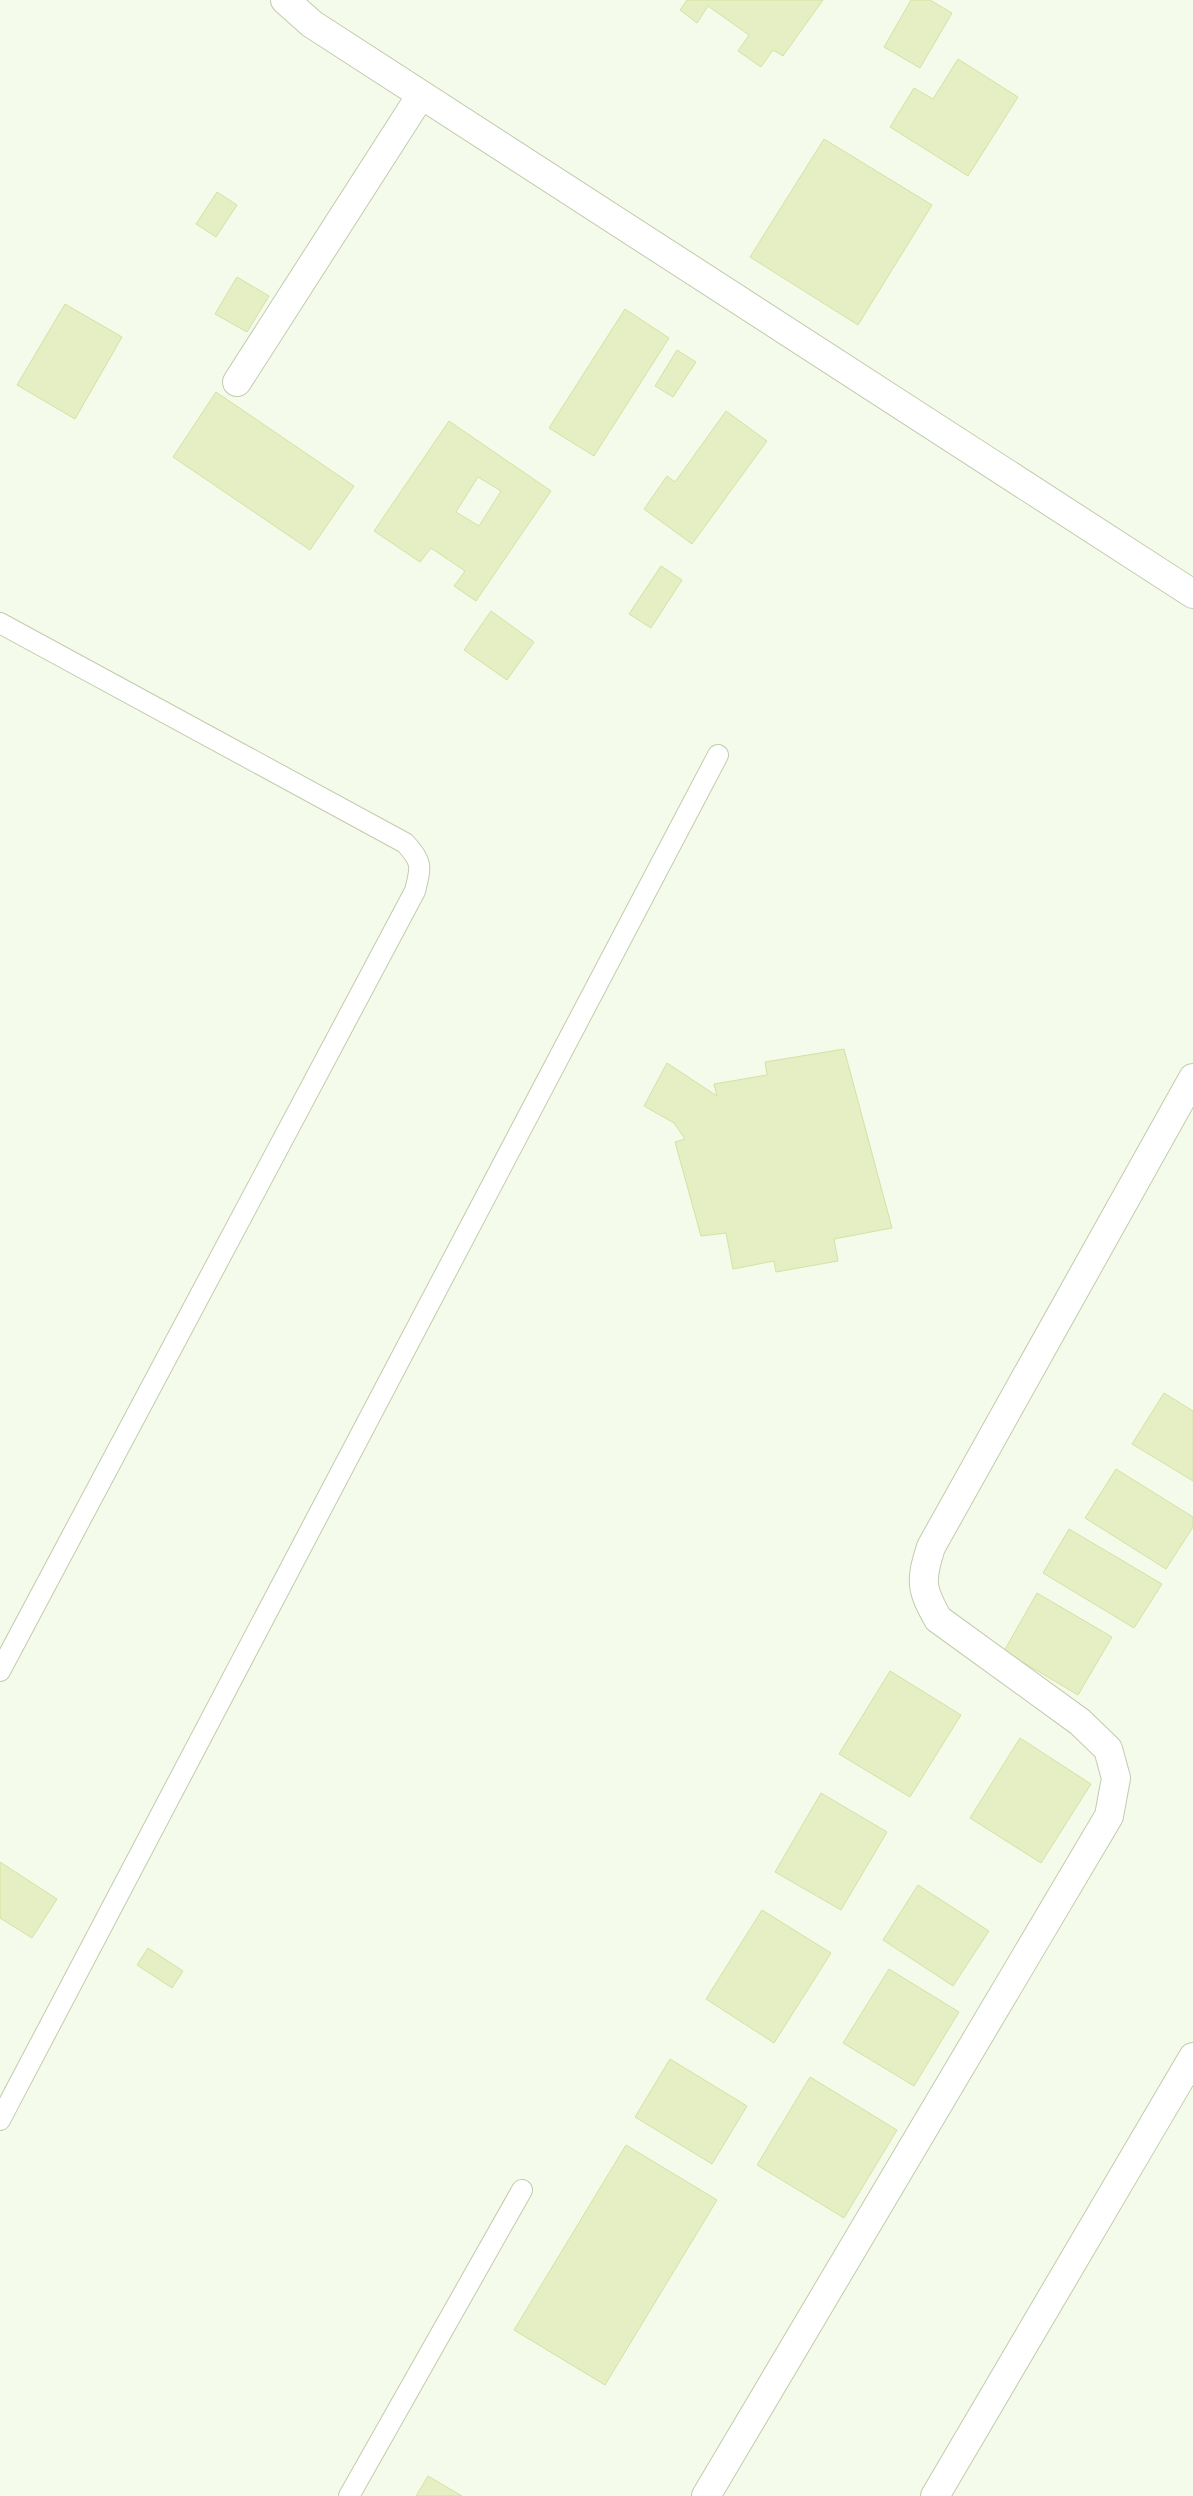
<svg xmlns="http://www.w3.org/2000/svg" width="1193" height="2496" viewBox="0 0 1193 2496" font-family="Inter,sans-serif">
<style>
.building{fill:#e5efc3;stroke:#d5e1a4;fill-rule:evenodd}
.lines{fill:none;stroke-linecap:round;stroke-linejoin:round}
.service-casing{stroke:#c3cbad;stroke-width:22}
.minor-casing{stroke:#c3cbad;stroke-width:30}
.service{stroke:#fff;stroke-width:20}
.minor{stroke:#fff;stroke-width:28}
</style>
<rect width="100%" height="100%" fill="#f4fbea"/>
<path class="building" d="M687,0H823L783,56L773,50L761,67L738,51L749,35L708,6L697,23L680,10Z
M911,0H930L952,13L920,68L884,47Z
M958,59L1018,97L968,176L890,127L914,88L933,99Z
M824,139L932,205L858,325L750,257Z
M217,192L237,205L216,237L196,224Z
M237,277L269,296L247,332L215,314Z
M65,304L122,337L75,419L17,385Z
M625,309L669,338L594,456L549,428Z
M677,350L696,362L673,397L655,386Z
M216,392L354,486L310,550L173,457Z
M726,411L767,441L692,544L644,509L667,476L675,482Z
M449,421L551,491L476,601L454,586L465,571L431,548L420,562L374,531ZM478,477L501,491L479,526L456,512Z
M661,566L682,580L651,628L629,614Z
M491,611L534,642L507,680L464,650Z
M844,1049L892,1228L834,1239L838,1261L776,1272L774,1261L733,1269L726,1233L701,1236L675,1142L685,1139L674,1123L644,1106L667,1063L717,1096L714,1084L767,1075L765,1062Z
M1164,1393L1193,1411V1481L1132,1444Z
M1116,1469L1193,1517V1527L1166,1569L1085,1518Z
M1069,1529L1162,1584L1134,1628L1043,1573Z
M1037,1593L1112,1637L1078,1695L1004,1651Z
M890,1671L961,1715L910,1797L839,1754Z
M1020,1738L1091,1784L1041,1863L970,1818Z
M821,1793L887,1832L841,1910L775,1872Z
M0,1862L57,1899L32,1938L0,1918Z
M918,1885L989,1931L953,1986L883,1940Z
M762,1910L831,1953L774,2043L706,1999Z
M148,1948L183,1971L172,1988L137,1965Z
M889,1969L959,2012L914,2086L843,2043Z
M670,2059L747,2106L712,2164L635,2117Z
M810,2077L897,2130L844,2218L757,2165Z
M626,2145L717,2200L605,2385L514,2330Z
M428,2476L462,2496H416Z"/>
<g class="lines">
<g class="service-casing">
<path id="service" d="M0,623L405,843C423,862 421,867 415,891L0,1671
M0,2120L718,755
M349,2496L522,2190"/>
</g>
<g class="minor-casing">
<path id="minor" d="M285,0L312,24L1193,594
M237,382L421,95
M706,2496L1109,1816L1116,1778L1108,1749L1080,1722L938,1619C921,1589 920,1581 931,1547L1193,1078
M935,2496L1193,2057"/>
</g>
<use href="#service" class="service"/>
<use href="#minor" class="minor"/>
</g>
</svg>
